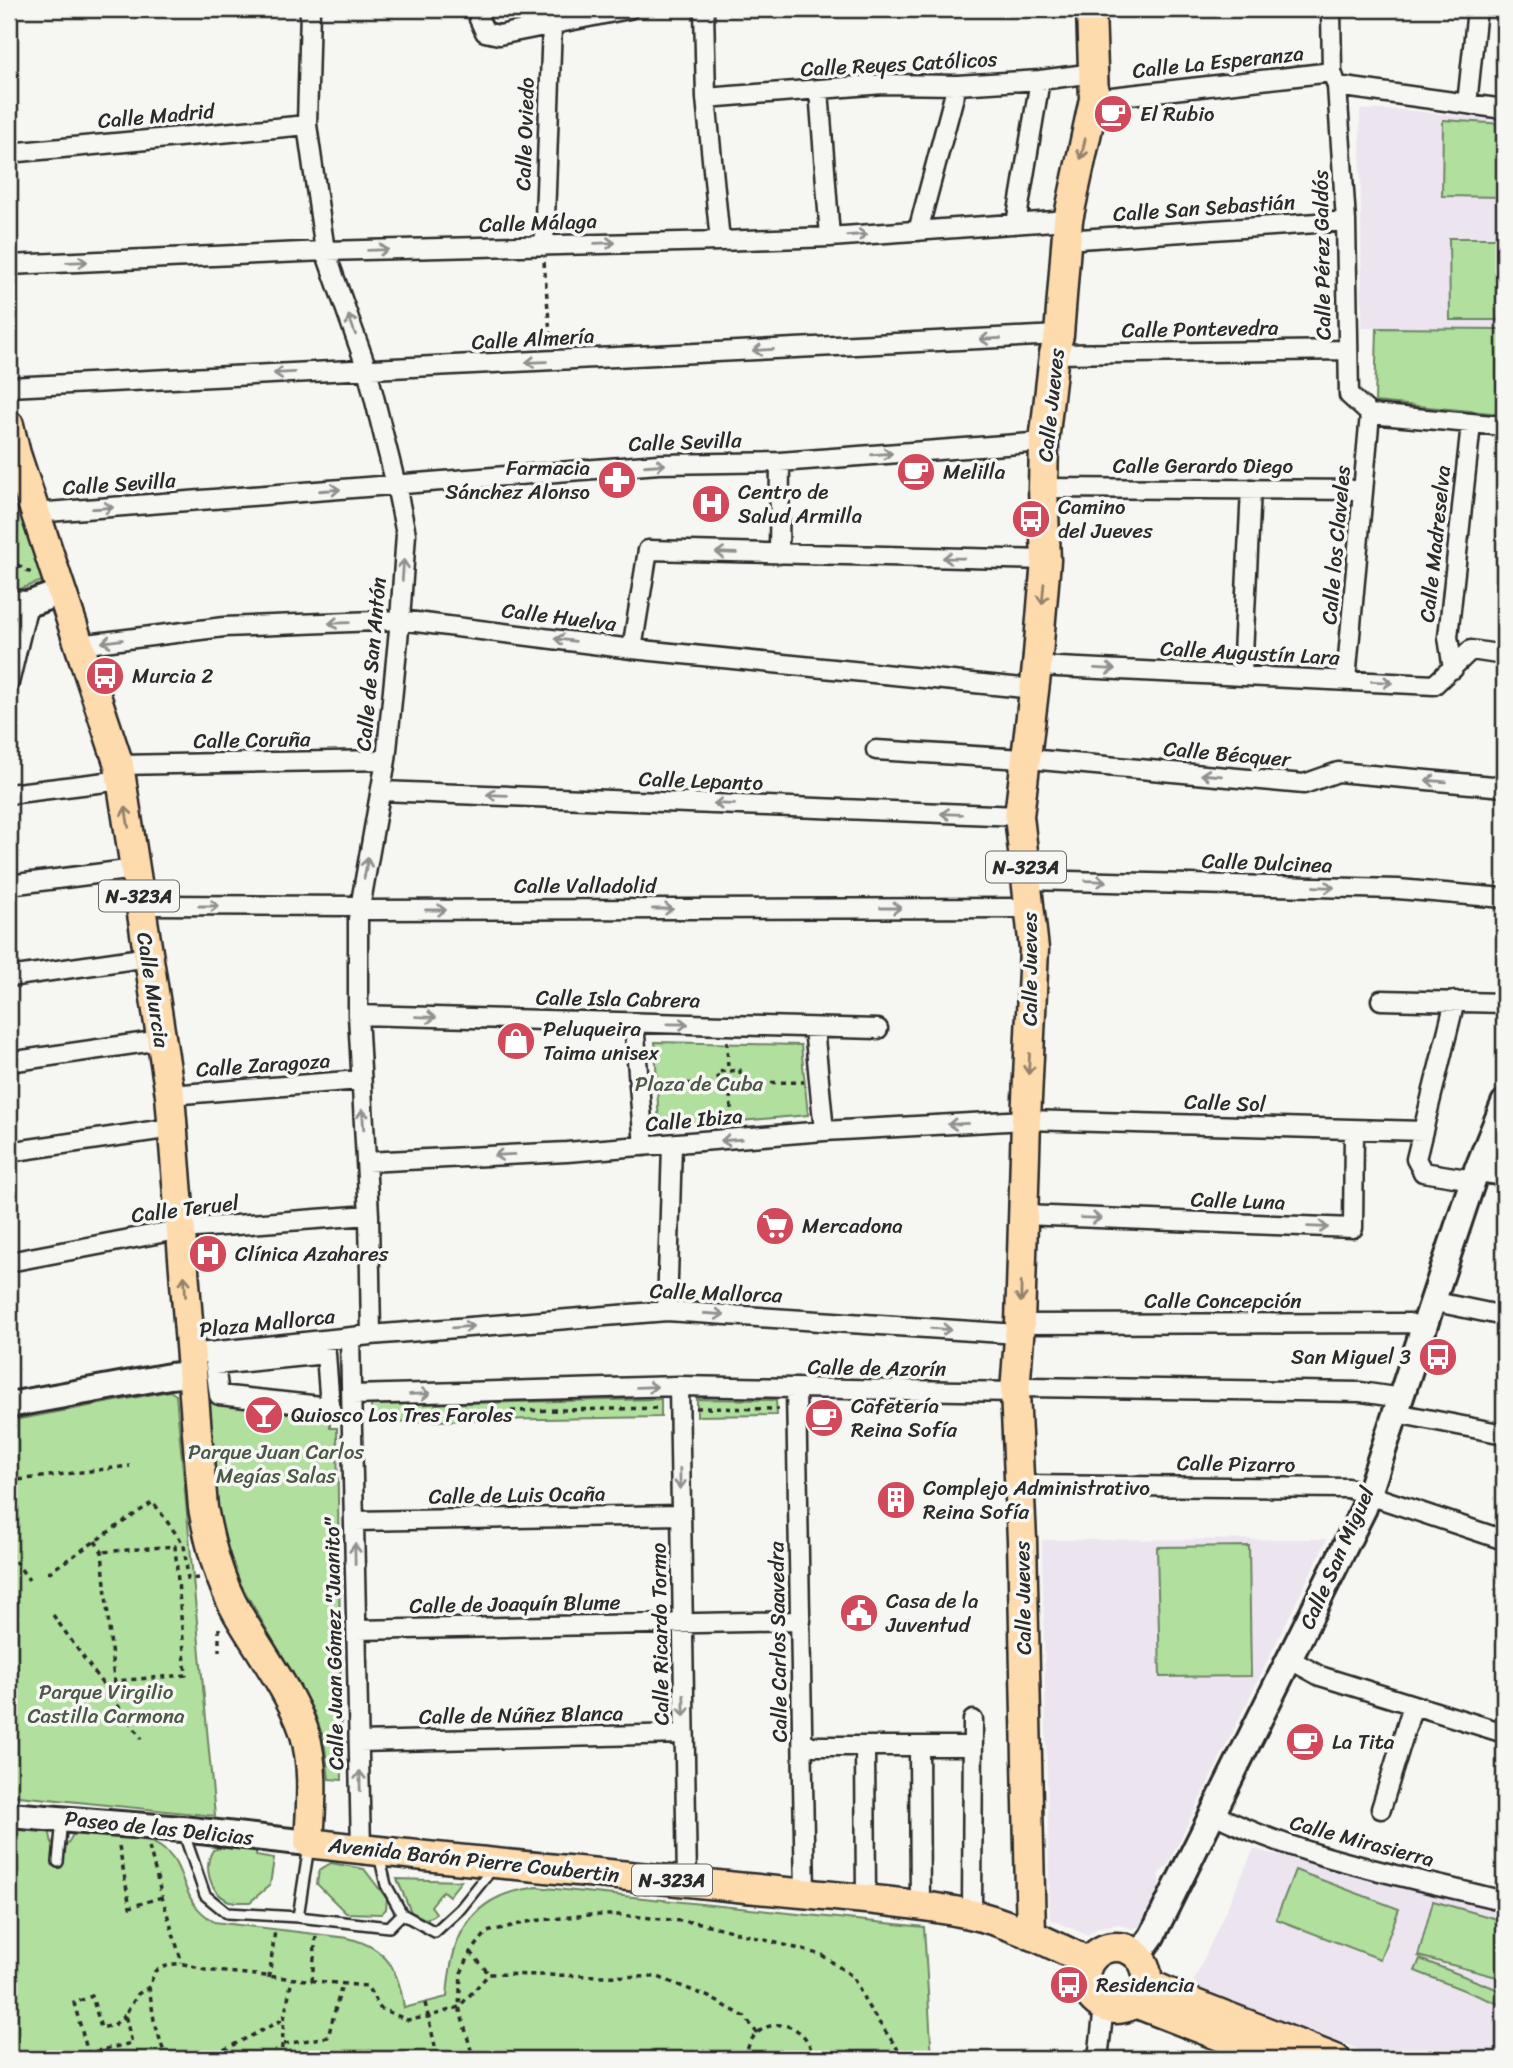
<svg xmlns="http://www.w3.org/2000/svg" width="1513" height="2068" viewBox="0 0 1513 2068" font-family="Sriracha,sans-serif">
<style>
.built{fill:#ece4ef}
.green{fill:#b0df9e;stroke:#6e8564;stroke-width:2}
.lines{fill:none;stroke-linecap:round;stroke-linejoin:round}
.lane-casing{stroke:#2b2b2b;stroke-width:14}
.street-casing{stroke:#2b2b2b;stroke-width:23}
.secondary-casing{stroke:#2b2b2b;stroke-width:30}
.primary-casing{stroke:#2b2b2b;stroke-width:33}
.path{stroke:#2b2b2b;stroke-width:3.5;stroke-dasharray:5 5;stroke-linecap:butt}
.lane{stroke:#f6f6f2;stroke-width:9}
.street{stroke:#f6f6f2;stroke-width:18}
.secondary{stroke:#f6f6f2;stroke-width:24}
.primary{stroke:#fedbac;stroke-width:28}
.oneway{stroke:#94836c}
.oneway2{stroke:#90908e}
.labels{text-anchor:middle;stroke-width:7;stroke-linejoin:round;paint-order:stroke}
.shield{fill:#f6f6f2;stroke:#686867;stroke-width:2}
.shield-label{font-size:19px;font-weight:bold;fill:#2b2b2b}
.street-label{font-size:21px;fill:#2b2b2b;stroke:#f6f6f2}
.poi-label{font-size:21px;fill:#2b2b2b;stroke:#f6f6f2;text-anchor:start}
.park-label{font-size:21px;fill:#4c5848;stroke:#f6f6f2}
</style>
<rect width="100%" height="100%" fill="#f6f6f2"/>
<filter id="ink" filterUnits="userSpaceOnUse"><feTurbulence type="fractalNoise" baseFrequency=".0143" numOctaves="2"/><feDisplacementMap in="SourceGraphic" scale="14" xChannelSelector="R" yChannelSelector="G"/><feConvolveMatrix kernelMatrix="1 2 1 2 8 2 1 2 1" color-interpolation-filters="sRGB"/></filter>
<g filter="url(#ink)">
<path class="built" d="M1360,110H1404L1504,121V329L1362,328Z
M1327,1539L1167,1866L1159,1873V1888L1142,1924L1133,1929L1118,1924L1099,1927L1087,1935L1050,1919L1042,1540Z
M1254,1849L1504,1914V2059H1395L1374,2051L1372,2054L1191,1987Z"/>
<path class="green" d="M1443,120L1504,124V197L1442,196Z
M1449,238H1504V320H1450Z
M1377,328L1504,329L1502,414L1375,402Z
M9,471L48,579L9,593Z
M655,1042L801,1045L808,1115L659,1128Z
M170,1391L176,1395L215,1816L9,1795V1421Z
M208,1394L330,1407V1428H337L342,1780L329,1779L324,1740L314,1712L240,1583L228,1549L217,1511Z
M661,1399V1417L372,1422L371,1405Z
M697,1399L776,1400L777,1415L697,1416Z
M1249,1546L1251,1676L1160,1677L1157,1547Z
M9,1826L49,1829L52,1843L67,1845L75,1831C110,1834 162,1830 178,1868C190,1896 188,1904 214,1922L348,1938C388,1948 399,1971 404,2008L447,1997C450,1956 458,1916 499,1897C510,1891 524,1890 536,1887L924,1927L932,2059H9Z
M224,1847L256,1850V1856L274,1859L270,1885L250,1902C242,1902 233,1903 227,1900C209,1891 203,1866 213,1850Z
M331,1863L364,1869L387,1899L386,1909L381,1914L346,1913L317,1884L319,1870Z
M1295,1870L1399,1909L1380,1959L1276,1919Z
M397,1879L461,1881L449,1896L443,1891L431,1906L436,1913L432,1917L425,1919L411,1912Z
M1433,1901L1504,1921V1979L1418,1956Z
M1420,1959L1504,1992V2006L1415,1971Z"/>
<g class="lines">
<g class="lane-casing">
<path id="lane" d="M183,1831L205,1895L227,1913L298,1917L389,1927L402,1914
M379,1855L386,1885L402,1914L435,1932L461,1908L493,1868
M58,1862L62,1819
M298,1917L309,1846"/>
</g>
<g class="street-casing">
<path id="street" d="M310,9L307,125L325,251L367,369L396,485L406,534L400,620L386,760L358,919V1015L369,1215L371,1335
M478,9L479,19L485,32L499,35L629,9
M704,9L706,98L720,241
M1331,9L1332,72
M1337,86L1504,109
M819,90L830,237
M706,98L883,84L957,85L1040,80L1094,73
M1094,99L1332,72L1337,86L1346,221L1349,395L1370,414
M1467,104L1477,9
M9,153L307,125
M1016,224L1040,80
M918,231L957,85
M1065,240L1346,221
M544,246L552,24
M9,265L325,251L720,241L830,237L1068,220
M1054,354L1347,350
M9,387L1059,335
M1370,414L1504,426
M1043,488L1363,490
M35,513L659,464L780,462L1044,442
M779,554L780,462
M79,645L224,627L400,620L632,649L1034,689
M632,649L648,550L1046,560
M1037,666L1434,685L1471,650L1504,655
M1453,669L1448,637L1471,424
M1242,675L1251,489
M1346,680L1370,414
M9,683L28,604
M876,750L1040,760L1304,784L1338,772L1504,787
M119,765L386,760
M381,791L1019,816
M9,794L122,780
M1028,880L1398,889L1504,898
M9,885L135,869
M141,905L359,906L368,910L1030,908
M9,977L149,957
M1381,1000L1504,1003
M1455,1001L1416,1159L1423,1172L1473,1180
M358,1015L878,1029
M634,1023L644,1146
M814,1028L824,1131
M9,1062L161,1040
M170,1095L360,1080
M9,1152L172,1128
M366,1162L567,1152L824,1131L1026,1120L1423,1131
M1023,1215L1353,1228L1354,1130
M9,1262L182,1229L369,1215
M1431,1301L1504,1316
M667,1311L672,1145
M1020,1324L1409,1323L1424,1328
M350,1338L361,1849
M189,1354L371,1335L667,1311L1018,1334
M326,1354L330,1407L219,1395L215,1365Z
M679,1386L687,1882
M796,1390L805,1894
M352,1395L679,1386L1015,1392L1027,1387L1361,1392L1401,1398
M1396,1413L1504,1434
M1019,1485L1348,1488L1504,1540
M355,1521L680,1515
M357,1630L801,1621
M1291,1660L1320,1676L1504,1733
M359,1742L684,1734
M803,1746H973
M865,1746L866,1900
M919,1746L920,1907
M1381,1809L1413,1705
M1212,1813C1303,1859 1406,1876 1504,1901
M972,1915L973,1720
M1098,2059L1104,2007"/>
</g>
<g class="secondary-casing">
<path id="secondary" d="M9,603L28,604L62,592
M1477,1169L1504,1173
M9,1405L170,1376L191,1374
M9,1815L182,1829L309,1843
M1138,1955L1152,1936L1364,1508L1473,1180L1504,1103"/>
</g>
<g class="primary-casing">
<path id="primary" d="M9,425L16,454L119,765L170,1095L203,1508C210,1545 219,1581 238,1614C258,1648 292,1695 304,1731C315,1767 311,1806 309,1843C448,1860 588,1871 727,1886C808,1895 891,1898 970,1914C1011,1923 1051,1944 1089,1962
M1031,1935L1022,1540L1015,1392L1020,1324L1026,1120L1034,949L1019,816L1037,666L1046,560L1043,488L1044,442L1054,354L1059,335L1068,220L1094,99L1091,9
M1085 1978a31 31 0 1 1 62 0a31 31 0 1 1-62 0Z
M1147,1983L1190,2002L1336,2059
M1135,2003L1279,2059"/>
</g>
<path class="path" d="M544,262L551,345
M9,560L31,573
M727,1041L728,1071
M740,1070L741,1093L719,1095L718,1072Z
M741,1083L804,1082
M657,1084L718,1083
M730,1094L732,1120
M696,1408L779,1409
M511,1411L661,1408
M9,1481L130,1466
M95,1541L102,1552L114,1681L186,1675L175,1546L102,1552
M9,1553L29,1580
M48,1573L153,1502L184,1545L188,1579L199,1578
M9,1599L13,1598
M53,1615L142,1739
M219,1628V1652
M119,1846L130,1907L162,1897
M149,1847L162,1897L182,1963
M471,1952L489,1974
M269,1978L275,1930
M312,1981L316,1935
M425,2003L438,2059
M125,2015L114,2025L101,2028L92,1996L74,2003L88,2053L132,2043L125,2015L138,1994L149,1987
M284,2044L328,2037L342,1984
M166,2059L154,2020L149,1987L155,1971C177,1960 183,1963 205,1970L367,1986L380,2008L407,2020L428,2017L459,2007L489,1974L658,1977L709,1997L745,2017L757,2033
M206,2059L284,2019
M281,2059L284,2019L292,1979
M478,2059L471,2050L459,2007L461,1973L471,1952L487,1932L532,1921L589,1915H620L701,1923L822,1955L852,1976L869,2008L897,2048L900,2059
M522,2059H530
M746,2059C748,2014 808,2013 813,2059"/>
<use href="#lane" class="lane"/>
<use href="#street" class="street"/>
<use href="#secondary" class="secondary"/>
<use href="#primary" class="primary"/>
</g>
<defs><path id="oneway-shaft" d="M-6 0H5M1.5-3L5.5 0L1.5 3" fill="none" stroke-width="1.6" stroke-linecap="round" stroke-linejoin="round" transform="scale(1.75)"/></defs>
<g class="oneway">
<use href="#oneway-shaft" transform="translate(1083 149) rotate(102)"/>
<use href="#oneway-shaft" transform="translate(1043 594) rotate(95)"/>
<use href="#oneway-shaft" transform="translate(127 817) rotate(-99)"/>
<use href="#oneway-shaft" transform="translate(1029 1064) rotate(93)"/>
<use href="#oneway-shaft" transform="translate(185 1286) rotate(-93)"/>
<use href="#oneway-shaft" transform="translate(1021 1292) rotate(91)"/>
</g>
<g class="oneway2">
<use href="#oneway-shaft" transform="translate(857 235) rotate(-4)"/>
<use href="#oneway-shaft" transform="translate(605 243) rotate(-2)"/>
<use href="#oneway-shaft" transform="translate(378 250) rotate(-2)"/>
<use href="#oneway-shaft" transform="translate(77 262) rotate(-2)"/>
<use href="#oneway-shaft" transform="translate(352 325) rotate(-110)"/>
<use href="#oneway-shaft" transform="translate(990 339) rotate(177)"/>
<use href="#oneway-shaft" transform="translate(763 350) rotate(177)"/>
<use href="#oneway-shaft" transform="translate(536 362) rotate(178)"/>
<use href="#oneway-shaft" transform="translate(284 373) rotate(177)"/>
<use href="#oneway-shaft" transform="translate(882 454) rotate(-4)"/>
<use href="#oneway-shaft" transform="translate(655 465) rotate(-4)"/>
<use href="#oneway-shaft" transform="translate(330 490) rotate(-4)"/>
<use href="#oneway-shaft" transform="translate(103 508) rotate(-4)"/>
<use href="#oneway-shaft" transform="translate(726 553) rotate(-178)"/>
<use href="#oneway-shaft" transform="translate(953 558) rotate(-179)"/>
<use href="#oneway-shaft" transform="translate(403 570) rotate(-86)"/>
<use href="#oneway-shaft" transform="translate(339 623) rotate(178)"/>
<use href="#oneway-shaft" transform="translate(565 640) rotate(-173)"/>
<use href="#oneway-shaft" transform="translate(112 641) rotate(173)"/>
<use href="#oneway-shaft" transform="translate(1105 669) rotate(3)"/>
<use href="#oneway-shaft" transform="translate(1382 682) rotate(3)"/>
<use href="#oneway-shaft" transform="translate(1211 775) rotate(-175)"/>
<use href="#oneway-shaft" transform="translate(1436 781) rotate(-175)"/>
<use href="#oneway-shaft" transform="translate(497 795) rotate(-178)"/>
<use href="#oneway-shaft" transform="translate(724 804) rotate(-178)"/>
<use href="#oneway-shaft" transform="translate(951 814) rotate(-178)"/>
<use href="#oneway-shaft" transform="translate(366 868) rotate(-80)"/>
<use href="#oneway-shaft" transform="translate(1096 881) rotate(2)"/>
<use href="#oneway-shaft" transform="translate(1324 887) rotate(2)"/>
<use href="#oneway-shaft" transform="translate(209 906)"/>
<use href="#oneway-shaft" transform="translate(891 908)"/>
<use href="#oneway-shaft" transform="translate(663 909)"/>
<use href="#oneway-shaft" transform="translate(436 910)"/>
<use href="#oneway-shaft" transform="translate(426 1017) rotate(2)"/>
<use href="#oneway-shaft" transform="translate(678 1024) rotate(1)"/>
<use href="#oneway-shaft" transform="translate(363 1119) rotate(-94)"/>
<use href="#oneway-shaft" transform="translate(958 1124) rotate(177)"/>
<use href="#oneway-shaft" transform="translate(731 1140) rotate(175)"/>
<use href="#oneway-shaft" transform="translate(504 1155) rotate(177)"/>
<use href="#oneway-shaft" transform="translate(1091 1218) rotate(2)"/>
<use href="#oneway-shaft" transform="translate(1318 1227) rotate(2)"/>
<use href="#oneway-shaft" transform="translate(714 1314) rotate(4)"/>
<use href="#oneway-shaft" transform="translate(463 1327) rotate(-5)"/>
<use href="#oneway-shaft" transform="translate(941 1329) rotate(4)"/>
<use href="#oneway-shaft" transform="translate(647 1387) rotate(-2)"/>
<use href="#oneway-shaft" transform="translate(420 1394) rotate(-2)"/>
<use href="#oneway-shaft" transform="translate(680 1479) rotate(89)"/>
<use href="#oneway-shaft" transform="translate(355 1554) rotate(-91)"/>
<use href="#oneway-shaft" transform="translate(684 1706) rotate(89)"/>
<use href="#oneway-shaft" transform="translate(360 1781) rotate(-91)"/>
</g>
</g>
<defs>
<g id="cafe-disc" transform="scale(2.0125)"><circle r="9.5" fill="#d1495b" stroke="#f6f6f2"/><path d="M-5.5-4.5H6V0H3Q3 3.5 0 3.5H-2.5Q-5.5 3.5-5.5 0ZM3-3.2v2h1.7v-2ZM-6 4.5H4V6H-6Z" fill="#fff"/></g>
<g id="pharmacy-disc" transform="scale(2.0125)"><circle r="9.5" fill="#d1495b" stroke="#f6f6f2"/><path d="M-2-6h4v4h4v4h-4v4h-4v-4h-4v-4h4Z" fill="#fff"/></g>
<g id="hospital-disc" transform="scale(2.0125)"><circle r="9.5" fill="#d1495b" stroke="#f6f6f2"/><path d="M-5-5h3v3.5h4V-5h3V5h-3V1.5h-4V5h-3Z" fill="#fff"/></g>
<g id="bus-disc" transform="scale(2.0125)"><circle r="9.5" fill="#d1495b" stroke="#f6f6f2"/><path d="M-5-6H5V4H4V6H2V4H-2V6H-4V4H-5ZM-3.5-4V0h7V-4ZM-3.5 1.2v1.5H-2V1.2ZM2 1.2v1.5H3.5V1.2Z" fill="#fff"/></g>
<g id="shop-disc" transform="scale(2.0125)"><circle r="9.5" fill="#d1495b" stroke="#f6f6f2"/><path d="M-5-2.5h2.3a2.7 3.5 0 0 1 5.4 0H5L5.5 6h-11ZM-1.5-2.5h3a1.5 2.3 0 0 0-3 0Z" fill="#fff"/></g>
<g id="supermarket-disc" transform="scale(2.0125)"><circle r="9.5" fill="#d1495b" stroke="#f6f6f2"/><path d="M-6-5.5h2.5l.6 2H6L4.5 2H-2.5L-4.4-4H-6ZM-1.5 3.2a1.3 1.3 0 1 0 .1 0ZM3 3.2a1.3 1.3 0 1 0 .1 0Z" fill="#fff"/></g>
<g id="bar-disc" transform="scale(2.0125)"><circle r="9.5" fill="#d1495b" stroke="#f6f6f2"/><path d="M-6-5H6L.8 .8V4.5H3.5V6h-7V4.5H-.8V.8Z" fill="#fff"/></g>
<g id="building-disc" transform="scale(2.0125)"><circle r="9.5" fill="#d1495b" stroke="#f6f6f2"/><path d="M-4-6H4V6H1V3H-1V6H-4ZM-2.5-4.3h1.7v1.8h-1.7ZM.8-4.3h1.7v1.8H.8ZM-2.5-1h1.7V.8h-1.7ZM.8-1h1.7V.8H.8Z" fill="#fff"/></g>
<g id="civic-disc" transform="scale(2.0125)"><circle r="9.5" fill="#d1495b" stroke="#f6f6f2"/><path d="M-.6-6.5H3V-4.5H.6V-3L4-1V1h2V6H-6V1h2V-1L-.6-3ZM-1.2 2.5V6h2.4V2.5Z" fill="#fff"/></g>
</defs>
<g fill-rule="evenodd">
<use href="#cafe-disc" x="1113" y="114"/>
<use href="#cafe-disc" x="916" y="472"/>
<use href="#pharmacy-disc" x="617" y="480"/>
<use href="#hospital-disc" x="711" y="504"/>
<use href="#bus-disc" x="1031" y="519"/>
<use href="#bus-disc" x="105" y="676"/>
<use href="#shop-disc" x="516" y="1041"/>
<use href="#supermarket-disc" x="775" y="1226"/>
<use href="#hospital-disc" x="208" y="1254"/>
<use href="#bus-disc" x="1438" y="1357"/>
<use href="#bar-disc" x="264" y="1415"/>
<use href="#cafe-disc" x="824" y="1418"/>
<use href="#building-disc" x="896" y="1500"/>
<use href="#civic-disc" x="859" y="1613"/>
<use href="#cafe-disc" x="1305" y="1742"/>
<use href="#bus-disc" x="1069" y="1985"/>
</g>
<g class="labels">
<g class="shield">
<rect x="986" y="851.5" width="80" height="31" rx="5"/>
<rect x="99" y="880.5" width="80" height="31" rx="5"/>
<rect x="632" y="1864.5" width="80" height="31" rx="5"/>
</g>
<g class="shield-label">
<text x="1026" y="874">N-323A</text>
<text x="139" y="903">N-323A</text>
<text x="672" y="1887">N-323A</text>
</g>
<g class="street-label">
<text transform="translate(1218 62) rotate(-6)" y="7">Calle La Esperanza</text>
<text transform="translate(899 64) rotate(-3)" y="7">Calle Reyes Católicos</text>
<text transform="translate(156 116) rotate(-5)" y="7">Calle Madrid</text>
<text transform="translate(525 134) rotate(-88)" y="7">Calle Oviedo</text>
<text transform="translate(1204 208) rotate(-4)" y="7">Calle San Sebastián</text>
<text transform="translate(538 223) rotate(-2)" y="7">Calle Málaga</text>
<text transform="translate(1322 255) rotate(-91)" y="7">Calle Pérez Galdós</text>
<text transform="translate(1200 329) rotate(-1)" y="7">Calle Pontevedra</text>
<text transform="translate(533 339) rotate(-3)" y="7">Calle Almería</text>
<text transform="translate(1051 405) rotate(-84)" y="7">Calle Jueves</text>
<text transform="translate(685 442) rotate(-2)" y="7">Calle Sevilla</text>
<text x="1203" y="473">Calle Gerardo Diego</text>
<text transform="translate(119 484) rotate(-4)" y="7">Calle Sevilla</text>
<text transform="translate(1435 544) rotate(-84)" y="7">Calle Madreselva</text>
<text transform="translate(1336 545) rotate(-85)" y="7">Calle los Claveles</text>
<text transform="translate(559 617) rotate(7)" y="7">Calle Huelva</text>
<text transform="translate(1250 653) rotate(3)" y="7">Calle Augustín Lara</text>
<text transform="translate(371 664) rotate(-85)" y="7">Calle de San Antón</text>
<text transform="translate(252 740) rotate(-1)" y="7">Calle Coruña</text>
<text transform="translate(1227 754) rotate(5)" y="7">Calle Bécquer</text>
<text transform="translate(701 781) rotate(2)" y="7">Calle Lepanto</text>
<text transform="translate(1267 863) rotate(2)" y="7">Calle Dulcinea</text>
<text x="585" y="893">Calle Valladolid</text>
<text transform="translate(1030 969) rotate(-90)" y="7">Calle Jueves</text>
<text transform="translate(153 990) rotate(81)" y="7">Calle Murcia</text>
<text transform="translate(618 999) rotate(1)" y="7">Calle Isla Cabrera</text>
<text transform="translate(263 1065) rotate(-4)" y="7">Calle Zaragoza</text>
<text transform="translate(1225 1103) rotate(2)" y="7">Calle Sol</text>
<text transform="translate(694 1120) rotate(-5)" y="7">Calle Ibiza</text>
<text transform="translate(1238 1201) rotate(2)" y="7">Calle Luna</text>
<text transform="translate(185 1209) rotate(-7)" y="7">Calle Teruel</text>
<text transform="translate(716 1293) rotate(2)" y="7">Calle Mallorca</text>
<text x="1223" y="1308">Calle Concepción</text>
<text transform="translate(267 1323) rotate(-6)" y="7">Plaza Mallorca</text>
<text transform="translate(877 1368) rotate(1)" y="7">Calle de Azorín</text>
<text transform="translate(1236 1464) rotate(1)" y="7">Calle Pizarro</text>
<text transform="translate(517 1495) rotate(-1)" y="7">Calle de Luis Ocaña</text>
<text transform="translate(1337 1558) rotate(-66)" y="7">Calle San Miguel</text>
<text transform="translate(1023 1598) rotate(-91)" y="7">Calle Jueves</text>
<text transform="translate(515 1604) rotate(-1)" y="7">Calle de Joaquín Blume</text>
<text transform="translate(660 1634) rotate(-91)" y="7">Calle Ricardo Tormo</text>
<text transform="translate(778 1642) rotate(-91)" y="7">Calle Carlos Saavedra</text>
<text transform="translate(334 1644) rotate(-91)" y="7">Calle Juan Gómez "Juanito"</text>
<text transform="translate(521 1715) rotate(-1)" y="7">Calle de Núñez Blanca</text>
<text transform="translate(159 1828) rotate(6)" y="7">Paseo de las Delicias</text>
<text transform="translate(1362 1841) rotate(15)" y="7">Calle Mirasierra</text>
<text transform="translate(474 1860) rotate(6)" y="7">Avenida Barón Pierre Coubertin</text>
</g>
<g class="poi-label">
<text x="1140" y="121">El Rubio</text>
<text x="590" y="475" text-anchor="end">Farmacia<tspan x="590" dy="24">Sánchez Alonso</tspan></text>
<text x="943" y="479">Melilla</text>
<text x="738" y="499">Centro de<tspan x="738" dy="24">Salud Armilla</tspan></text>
<text x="1058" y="514">Camino<tspan x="1058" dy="24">del Jueves</tspan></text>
<text x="132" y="683">Murcia 2</text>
<text x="543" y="1036">Peluqueira<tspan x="543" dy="24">Taima unisex</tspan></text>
<text x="802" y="1233">Mercadona</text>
<text x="235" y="1261">Clínica Azahares</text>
<text x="1411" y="1364" text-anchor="end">San Miguel 3</text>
<text x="851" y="1413">Cafetería<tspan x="851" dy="24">Reina Sofía</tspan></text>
<text x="291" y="1422">Quiosco Los Tres Faroles</text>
<text x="923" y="1495">Complejo Administrativo<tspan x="923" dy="24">Reina Sofía</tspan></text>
<text x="886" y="1608">Casa de la<tspan x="886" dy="24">Juventud</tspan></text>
<text x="1332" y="1749">La Tita</text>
<text x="1096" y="1992">Residencia</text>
</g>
<g class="park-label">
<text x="699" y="1091">Plaza de Cuba</text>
<text x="276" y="1459">Parque Juan Carlos<tspan x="276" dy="24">Megías Salas</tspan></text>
<text x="106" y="1699">Parque Virgilio<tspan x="106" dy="24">Castilla Carmona</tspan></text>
</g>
</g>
<rect width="1513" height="2068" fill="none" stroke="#f6f6f2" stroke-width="35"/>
<rect x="18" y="18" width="1478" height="2033" fill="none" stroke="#2b2b2b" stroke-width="2.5" filter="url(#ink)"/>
</svg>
